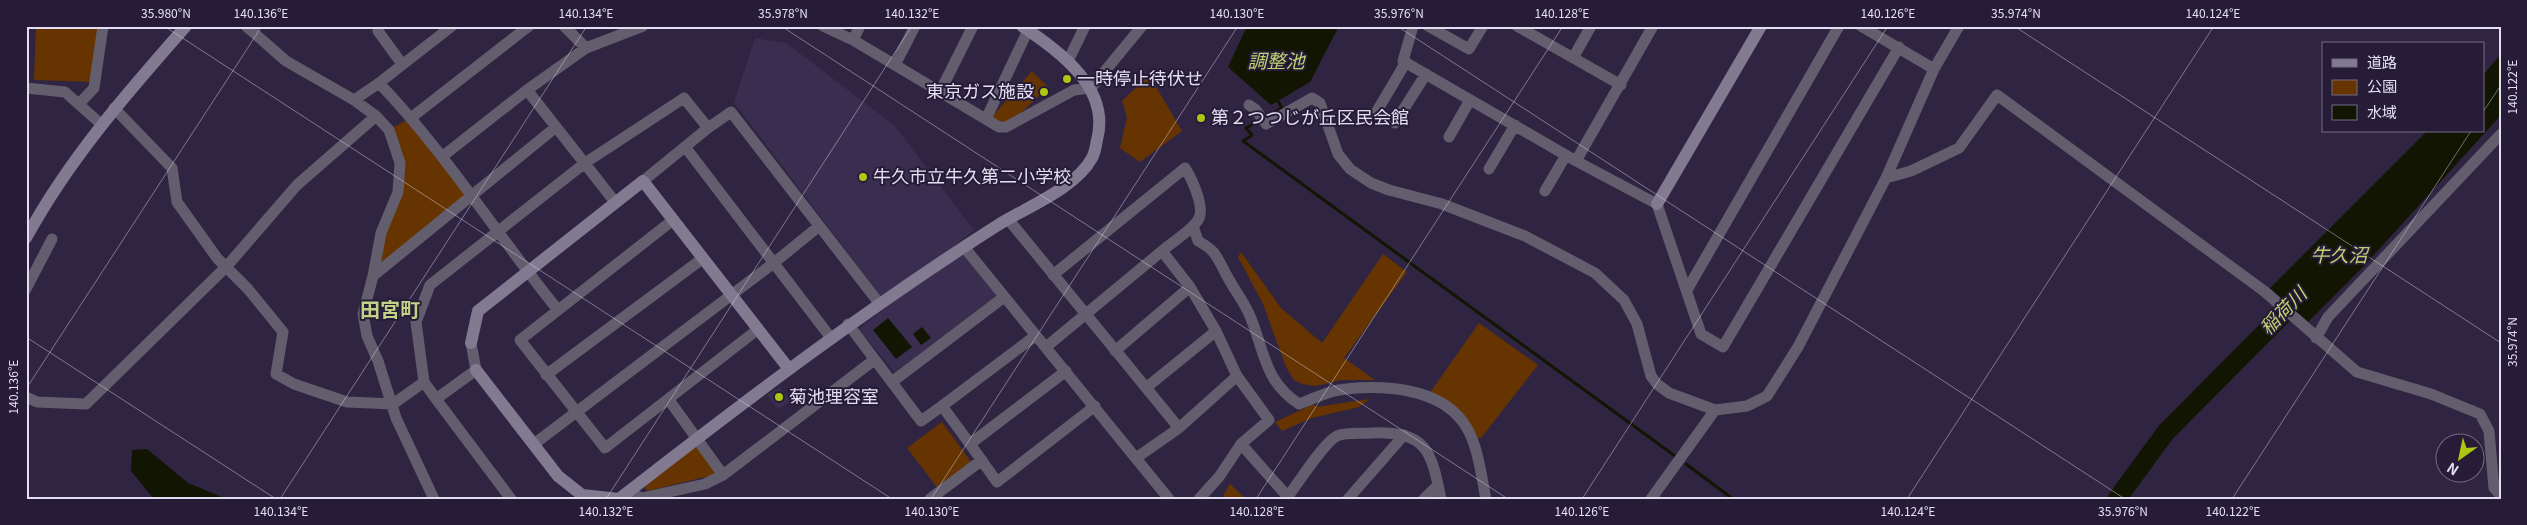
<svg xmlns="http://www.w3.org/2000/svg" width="2527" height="525" viewBox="0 0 2527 525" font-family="Georgia,'Noto Sans JP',serif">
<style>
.built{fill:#392e50}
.green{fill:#653400}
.water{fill:#111502}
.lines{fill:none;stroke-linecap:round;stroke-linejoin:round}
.stream{stroke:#111502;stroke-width:3}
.river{stroke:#111502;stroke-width:19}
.street{stroke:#625e6d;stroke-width:11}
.secondary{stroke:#817a91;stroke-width:12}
.ticks{fill:none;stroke:#e3def1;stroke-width:1;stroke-opacity:0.45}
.poi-dot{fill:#acc611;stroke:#261c38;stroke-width:2}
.labels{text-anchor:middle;stroke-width:4;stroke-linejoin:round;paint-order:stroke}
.poi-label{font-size:18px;fill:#e3def1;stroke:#261c38;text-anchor:start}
.water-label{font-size:19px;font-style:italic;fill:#bed271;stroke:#261c38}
.quarter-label{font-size:20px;font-weight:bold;fill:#c1d286;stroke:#261c38}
.neatline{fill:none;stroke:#e3def1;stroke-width:2}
.ticks-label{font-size:12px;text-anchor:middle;fill:#e3def1}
</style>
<rect width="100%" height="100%" fill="#2f2542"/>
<path class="built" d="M755,38L786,43L894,125L974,230L955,245L997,295L895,373L859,329L888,306L734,102Z
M779,387L791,401L778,409L767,395Z"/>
<path class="green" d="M36,26H101L92,82L34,80Z
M1032,71L1048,87L1022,112L1002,124L991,118Z
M1149,75L1182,131L1140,162L1120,148L1127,117L1122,101Z
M412,117L472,194L373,276L398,192L400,163L389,130Z
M1241,252L1281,308L1322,343L1383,254L1407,272L1344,358L1375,380H1341L1316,386L1302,384L1294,380L1286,367L1263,304L1238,257Z
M1479,323L1538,365L1481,438H1477L1429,394Z
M1370,399L1359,407L1312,418L1282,431L1275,422L1314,404L1316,407Z
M942,422L974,466L939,490L907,448Z
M700,447L717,469L713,475L648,491L645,489V485L693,448Z
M1230,484L1246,499H1226L1223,496Z"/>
<path class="water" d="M1247,26H1339L1310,82L1271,105L1228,67Z
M2501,54V115L2362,268L2308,322L2270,288L2427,131H2483V75Z
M888,318L912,347L896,359L873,330Z
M922,327L931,338L921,345L913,334Z
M147,449L188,483L227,499H154L131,471L132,450Z"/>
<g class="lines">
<path class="stream" d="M1265,117L1282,108L1276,98
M1260,120L1246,128L1252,135L1243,141L1675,456
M1686,464L1733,499"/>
<path class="river" d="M2117,499L2166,432L2309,288"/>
<path class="street" d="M246,26L286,61L354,100L376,116L389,130L400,163L398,192L381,233L373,276L363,314L367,336L378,361L396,418L434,499
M379,26L378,31L402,64
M452,26L379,83C446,153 497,235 558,310
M564,26L586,48
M823,26L853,40L999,127H1006L1074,90L1091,88L1142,26
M1413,26L1403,61L1576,161L1657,204L1701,334L1723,347L1899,47
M1428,26L1469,49L1483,26
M1517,26L1621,85
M1861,26L1934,69
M853,40L860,26
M1573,58L1591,26
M1068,61L1085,26
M1406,62L1377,111L1395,123L1426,74
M895,65L915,26
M26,88L65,92L101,124
M940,92L973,26
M354,100L379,83
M79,104L94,88L103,26
M1249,105L1255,109L1266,124L1312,98L1320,103L1338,154L1350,169L1371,183L1389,190L1442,204L1525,236L1595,273L1624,300L1637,324L1651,376L1657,384L1669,393L1715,410L1747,406L1767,396L1798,347L1886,178L1934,69L1959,26
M114,108L172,168L177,202L217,258L248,289L283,332L276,374L294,384L347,402L393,404L424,382L436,399L476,370L471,343
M412,117L529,26
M986,119L1030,26
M1449,137L1470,100
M686,148L831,338
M443,156L527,90
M1576,161L1653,26
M1489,169L1515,125
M1886,178L1911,171L1959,148L1997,95L2264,291L2357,372L2431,394L2480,414L2489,431L2494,488L2501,496
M643,181L708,128L731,112L879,303
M1545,191L1566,155
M615,202L527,90L586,48L643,26
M1008,219L1179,428
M673,220L520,340L605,448L757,330
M1193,226L1198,241C1217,251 1217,258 1227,276C1234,289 1244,302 1250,316C1265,352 1264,381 1299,404C1315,398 1330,390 1346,389C1385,385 1438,388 1463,422C1478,442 1481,475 1486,499
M964,247L1169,499
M1053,275L1185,168C1192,179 1206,209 1198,220C1192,230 1171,243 1162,251L1190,287L1216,331L1237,376L1269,420L1241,444L1219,477L1199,499
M373,276L556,127
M26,289L52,239
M1687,290L1839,26
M848,324L921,421L942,406L970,444L1066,371
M2316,338L2328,317L2501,134
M1046,347L1162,251
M1115,351L1190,287
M546,375L702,259
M424,382L416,322L430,285L585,163L684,98L708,128
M892,382L1004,297
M1147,387L1216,331
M26,397L37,402L86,404L227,266L297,185L376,116
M436,399L511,499
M669,400L723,475L874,360
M942,406L1035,336
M534,444L775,262L818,227
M970,444L997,482L1095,406
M1241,444L1288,497
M1136,458L1179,428L1237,376
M628,492L642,498L705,484L723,475
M930,499L982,460
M1286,499C1297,485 1324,442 1337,436C1346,432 1361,434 1371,433C1427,431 1431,450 1441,499
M1348,499L1404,435
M1424,499L1438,485
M1651,499L1715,410"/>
<path class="secondary" d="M1657,204L1761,26
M26,238C69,159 127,93 186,26
M471,343L478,311L643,181L789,369
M476,370L558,476L582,495L619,499
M619,499C742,403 866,309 998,225C1027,207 1076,188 1092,158C1095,153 1096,145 1097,140C1111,88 1060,52 1022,26"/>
</g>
<path class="ticks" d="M164,26L892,499M781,26L1508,499M1397,26L2125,499M2014,26L2501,343M2483,112L2501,85M26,337L276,499M26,389L262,26M280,499L587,26M606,499L912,26M931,499L1238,26M1256,499L1563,26M1582,499L1888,26M1907,499L2214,26M2232,499L2471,131"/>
<g class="poi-dot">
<circle cx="1067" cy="79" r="5"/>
<circle cx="1044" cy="92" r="5"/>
<circle cx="1201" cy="118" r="5"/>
<circle cx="863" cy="177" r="5"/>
<circle cx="779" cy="397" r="5"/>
</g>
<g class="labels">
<g class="poi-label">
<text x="1077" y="85">一時停止待伏せ</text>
<text x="1034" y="98" text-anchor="end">東京ガス施設</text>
<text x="1211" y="124">第２つつじが丘区民会館</text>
<text x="873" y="183">牛久市立牛久第二小学校</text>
<text x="789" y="403">菊池理容室</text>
</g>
<g class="water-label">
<text x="1276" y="68">調整池</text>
<text x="2339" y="262">牛久沼</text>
<text transform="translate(2283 311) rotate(-46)" y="7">稲荷川</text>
</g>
<g class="quarter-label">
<text x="390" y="317">田宮町</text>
</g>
</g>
<rect width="2527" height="525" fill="none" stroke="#261c38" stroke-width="55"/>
<rect x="2322" y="42" width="162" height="90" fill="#261c38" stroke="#726a82"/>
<rect x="2332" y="59" width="25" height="8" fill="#817a91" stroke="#726a82"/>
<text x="2367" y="68" font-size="15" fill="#e3def1">道路</text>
<rect x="2332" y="80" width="25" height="15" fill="#653400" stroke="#726a82"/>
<text x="2367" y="92" font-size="15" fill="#e3def1">公園</text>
<rect x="2332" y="105" width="25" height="15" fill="#111502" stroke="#726a82"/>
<text x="2367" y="118" font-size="15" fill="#e3def1">水域</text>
<g transform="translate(2460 458) rotate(213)"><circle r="24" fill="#261c38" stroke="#726a82"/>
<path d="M0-4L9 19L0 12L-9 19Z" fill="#acc611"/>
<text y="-8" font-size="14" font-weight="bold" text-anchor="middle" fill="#e3def1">N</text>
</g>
<rect x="28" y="28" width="2472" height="470" class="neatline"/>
<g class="ticks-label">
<text x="166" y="18">35.980°N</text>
<text x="261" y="18">140.136°E</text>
<text x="586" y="18">140.134°E</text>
<text x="783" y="18">35.978°N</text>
<text x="912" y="18">140.132°E</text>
<text x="1237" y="18">140.130°E</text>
<text x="1399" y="18">35.976°N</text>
<text x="1562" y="18">140.128°E</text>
<text x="1888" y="18">140.126°E</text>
<text x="2016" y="18">35.974°N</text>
<text x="2213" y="18">140.124°E</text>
<text transform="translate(2513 87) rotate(-90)" y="4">140.122°E</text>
<text transform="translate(2513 342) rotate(-90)" y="4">35.974°N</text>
<text transform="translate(14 387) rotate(-90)" y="4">140.136°E</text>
<text x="281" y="516">140.134°E</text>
<text x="606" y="516">140.132°E</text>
<text x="932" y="516">140.130°E</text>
<text x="1257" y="516">140.128°E</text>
<text x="1582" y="516">140.126°E</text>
<text x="1908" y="516">140.124°E</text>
<text x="2123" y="516">35.976°N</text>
<text x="2233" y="516">140.122°E</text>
</g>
</svg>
